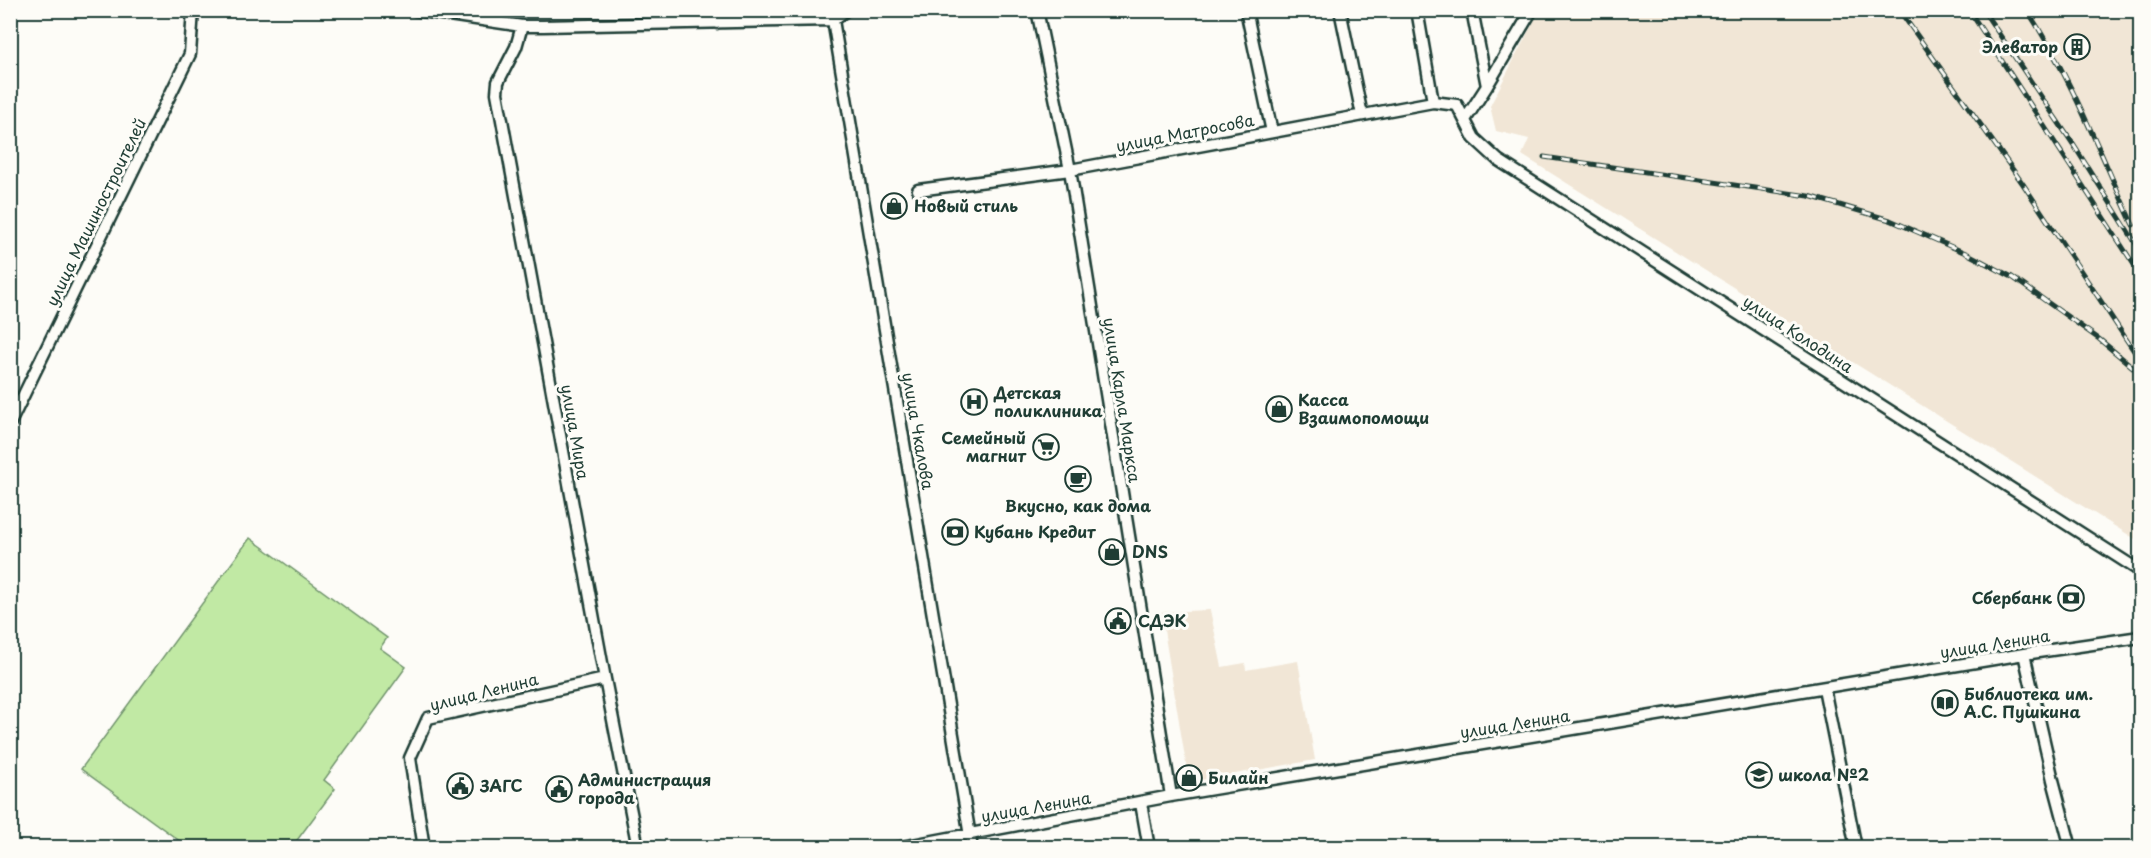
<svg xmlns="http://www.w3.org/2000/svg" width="2151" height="858" viewBox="0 0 2151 858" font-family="'Playpen Sans',sans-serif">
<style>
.built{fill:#f1e6d6}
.green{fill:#c1e9a4;stroke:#70936c;stroke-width:1.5}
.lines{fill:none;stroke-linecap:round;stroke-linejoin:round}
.minor-casing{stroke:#1f3d34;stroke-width:15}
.minor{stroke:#fdfcf7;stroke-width:10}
.rail-casing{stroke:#1f3d34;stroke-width:5}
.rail{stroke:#fdfcf7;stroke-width:3;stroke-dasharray:9;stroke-linecap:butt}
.labels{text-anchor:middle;stroke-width:6;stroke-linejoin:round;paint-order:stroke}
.poi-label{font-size:16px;font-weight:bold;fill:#1f3d34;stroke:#fdfcf7;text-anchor:start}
.street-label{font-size:16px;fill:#1f3d34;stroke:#fdfcf7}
</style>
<rect width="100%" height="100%" fill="#fdfcf7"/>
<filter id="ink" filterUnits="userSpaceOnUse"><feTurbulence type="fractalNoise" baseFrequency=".0167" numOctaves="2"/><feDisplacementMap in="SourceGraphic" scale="12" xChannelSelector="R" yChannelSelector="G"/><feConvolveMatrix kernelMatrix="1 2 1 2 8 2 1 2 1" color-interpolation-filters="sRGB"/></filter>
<g filter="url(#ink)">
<path class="built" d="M1539,11H2140V542L1522,155L1529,139L1496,131L1490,106Z
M1210,610L1222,667L1245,663L1246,670L1298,661L1315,760L1189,782L1161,612Z"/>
<path class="green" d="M250,538L387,638L380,648L406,667L324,780L335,789L292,847H188L81,769Z"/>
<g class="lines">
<g class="minor-casing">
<path id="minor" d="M415,10L522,26H543L833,20L846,10
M716,10L717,23
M1037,10L1070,170L1171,796
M1246,10L1272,132
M1340,10L1362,115
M1417,10L1433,102
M833,20L972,848
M522,26L516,47L498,82L497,93L605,679L638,848
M1487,86L1532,10
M1465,120L1487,86L1472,10
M918,190L1070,170L1433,102L1457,105L1474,138L1498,160L2140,571
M10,423L190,54L193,10
M2024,654L2053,780L2071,848
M1824,688L1856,848
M1141,803L1149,848
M424,848L410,758L428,718L605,679
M896,848L1171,796L2024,654L2140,637"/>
</g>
<use href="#minor" class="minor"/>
<g class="rail-casing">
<path id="rail" d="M1899,10L2023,184L2140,360
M1969,10L2140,274
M1983,10L2073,144L2140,250
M2027,10C2071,77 2100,153 2133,225
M1544,157L1809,196L1890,220L1968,254L2012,277L2099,339L2140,373"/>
</g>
<use href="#rail" class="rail"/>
</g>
</g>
<defs>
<g id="building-ring" transform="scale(1.35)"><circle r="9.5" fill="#fdfcf7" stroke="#1f3d34" stroke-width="1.5"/><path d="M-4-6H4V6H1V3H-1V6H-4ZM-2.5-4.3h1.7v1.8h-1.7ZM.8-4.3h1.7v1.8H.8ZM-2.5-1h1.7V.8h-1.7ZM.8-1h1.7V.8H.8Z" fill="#1f3d34"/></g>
<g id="shop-ring" transform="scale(1.35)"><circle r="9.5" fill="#fdfcf7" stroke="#1f3d34" stroke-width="1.5"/><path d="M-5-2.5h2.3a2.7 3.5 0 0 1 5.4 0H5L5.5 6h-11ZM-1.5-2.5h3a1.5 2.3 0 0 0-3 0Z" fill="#1f3d34"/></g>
<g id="hospital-ring" transform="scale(1.35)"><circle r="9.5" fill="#fdfcf7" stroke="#1f3d34" stroke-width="1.5"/><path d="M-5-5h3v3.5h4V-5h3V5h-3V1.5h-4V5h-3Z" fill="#1f3d34"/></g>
<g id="supermarket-ring" transform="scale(1.35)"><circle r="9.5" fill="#fdfcf7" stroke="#1f3d34" stroke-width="1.5"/><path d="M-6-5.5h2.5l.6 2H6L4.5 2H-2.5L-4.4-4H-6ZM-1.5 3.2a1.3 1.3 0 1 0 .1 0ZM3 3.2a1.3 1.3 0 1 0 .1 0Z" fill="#1f3d34"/></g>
<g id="cafe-ring" transform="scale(1.35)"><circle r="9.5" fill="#fdfcf7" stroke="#1f3d34" stroke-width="1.5"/><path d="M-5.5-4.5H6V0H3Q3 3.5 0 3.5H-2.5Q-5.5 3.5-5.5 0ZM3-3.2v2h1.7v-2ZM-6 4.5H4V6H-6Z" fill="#1f3d34"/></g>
<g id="bank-ring" transform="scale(1.35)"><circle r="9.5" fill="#fdfcf7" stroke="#1f3d34" stroke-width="1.5"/><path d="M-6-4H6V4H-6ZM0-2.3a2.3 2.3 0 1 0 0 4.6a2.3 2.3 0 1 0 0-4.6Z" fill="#1f3d34"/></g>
<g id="civic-ring" transform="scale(1.35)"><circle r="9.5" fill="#fdfcf7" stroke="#1f3d34" stroke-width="1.5"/><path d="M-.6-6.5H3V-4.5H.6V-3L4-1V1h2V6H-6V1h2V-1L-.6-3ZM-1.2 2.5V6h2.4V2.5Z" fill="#1f3d34"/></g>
<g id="library-ring" transform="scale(1.35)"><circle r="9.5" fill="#fdfcf7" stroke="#1f3d34" stroke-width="1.5"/><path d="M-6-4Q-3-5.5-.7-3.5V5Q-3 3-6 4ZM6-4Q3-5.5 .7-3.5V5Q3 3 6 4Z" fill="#1f3d34"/></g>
<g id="school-ring" transform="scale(1.35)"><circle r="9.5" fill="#fdfcf7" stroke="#1f3d34" stroke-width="1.5"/><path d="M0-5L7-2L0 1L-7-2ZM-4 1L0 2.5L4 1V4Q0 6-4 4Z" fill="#1f3d34"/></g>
</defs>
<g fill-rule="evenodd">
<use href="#building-ring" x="2077" y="47"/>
<use href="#shop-ring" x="894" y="206"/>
<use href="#hospital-ring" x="974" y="402"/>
<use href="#shop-ring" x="1279" y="409"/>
<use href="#supermarket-ring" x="1046" y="447"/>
<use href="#cafe-ring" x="1078" y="479"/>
<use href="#bank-ring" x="955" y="532"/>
<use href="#shop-ring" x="1112" y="552"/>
<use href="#bank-ring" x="2071" y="598"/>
<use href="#civic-ring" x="1118" y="621"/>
<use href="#library-ring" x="1945" y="703"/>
<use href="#school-ring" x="1759" y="775"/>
<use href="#shop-ring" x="1189" y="778"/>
<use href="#civic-ring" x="460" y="786"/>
<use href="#civic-ring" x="559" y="789"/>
</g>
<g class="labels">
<g class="poi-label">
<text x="2058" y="53" text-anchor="end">Элеватор</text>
<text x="914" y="212">Новый стиль</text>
<text x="994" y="399">Детская<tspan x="994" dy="18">поликлиника</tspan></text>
<text x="1298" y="406">Касса<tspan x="1298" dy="18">Взаимопомощи</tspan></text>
<text x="1026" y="444" text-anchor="end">Семейный<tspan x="1026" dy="18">магнит</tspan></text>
<text x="1078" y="512" text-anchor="middle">Вкусно, как дома</text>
<text x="974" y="538">Кубань Кредит</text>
<text x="1132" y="558">DNS</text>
<text x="2052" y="604" text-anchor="end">Сбербанк</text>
<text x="1138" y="627">СДЭК</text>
<text x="1964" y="700">Библиотека им.<tspan x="1964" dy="18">А.С. Пушкина</tspan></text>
<text x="1778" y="781">школа №2</text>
<text x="1208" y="784">Билайн</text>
<text x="578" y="786">Администрация<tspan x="578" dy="18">города</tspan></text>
<text x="480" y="792">ЗАГС</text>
</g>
<g class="street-label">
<text transform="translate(1185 133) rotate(-11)" y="6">улица Матросова</text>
<text transform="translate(96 212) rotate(-64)" y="6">улица Машиностроителей</text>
<text transform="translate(1798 334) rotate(33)" y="6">улица Колодина</text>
<text transform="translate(1122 400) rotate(81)" y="6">улица Карла Маркса</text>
<text transform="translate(918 431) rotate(80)" y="6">улица Чкалова</text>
<text transform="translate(575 432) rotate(80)" y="6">улица Мира</text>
<text transform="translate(1995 644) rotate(-9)" y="6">улица Ленина</text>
<text transform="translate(484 692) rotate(-14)" y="6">улица Ленина</text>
<text transform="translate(1515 724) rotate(-9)" y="6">улица Ленина</text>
<text transform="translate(1036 807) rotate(-10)" y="6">улица Ленина</text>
</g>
</g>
<rect width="2151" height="858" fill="none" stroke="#fdfcf7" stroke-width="36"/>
<rect x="18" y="18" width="2115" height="822" fill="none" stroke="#1f3d34" stroke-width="2" filter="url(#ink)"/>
</svg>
